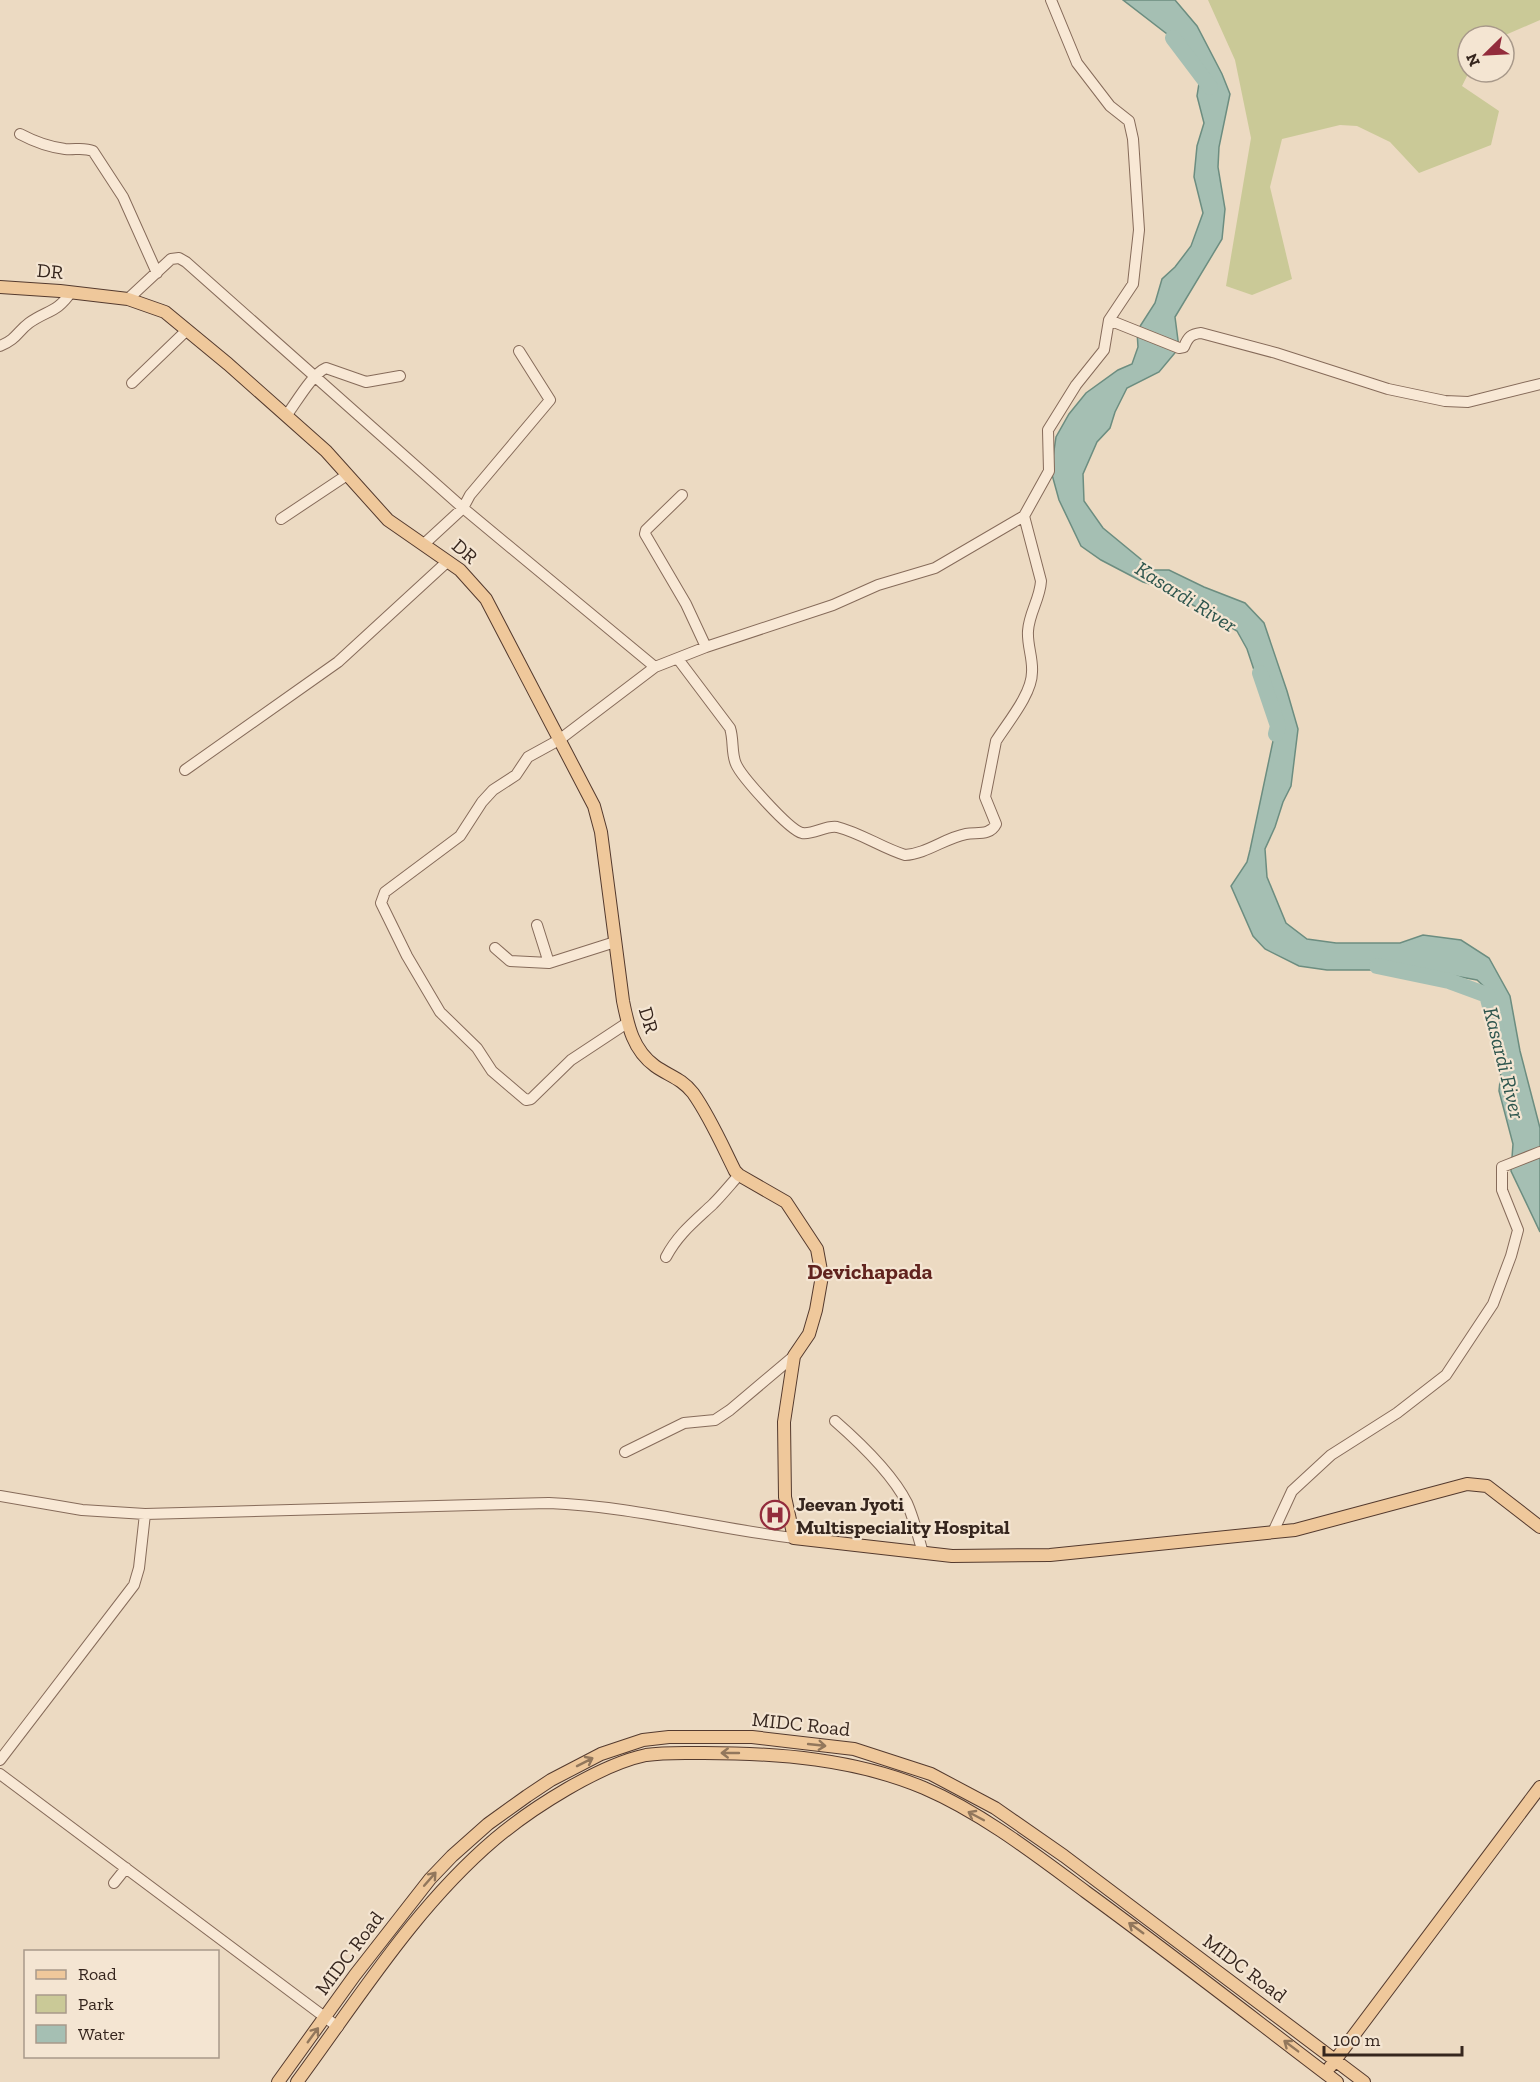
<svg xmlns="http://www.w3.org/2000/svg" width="1540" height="2082" viewBox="0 0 1540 2082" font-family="'Zilla Slab',serif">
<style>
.green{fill:#cac997}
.water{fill:#a5bfb3;stroke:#6c8d80;stroke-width:1.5}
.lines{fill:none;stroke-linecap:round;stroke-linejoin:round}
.river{stroke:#a5bfb3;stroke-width:16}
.minor-casing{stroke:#866b5a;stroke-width:12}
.major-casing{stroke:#543a2e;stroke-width:14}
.minor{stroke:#f8e8d5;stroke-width:10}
.major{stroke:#efc89b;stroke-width:12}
.oneway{stroke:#92775c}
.labels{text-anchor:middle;stroke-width:4.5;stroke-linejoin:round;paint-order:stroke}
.street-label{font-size:20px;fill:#36261e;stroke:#f4e5d2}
.poi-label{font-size:20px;font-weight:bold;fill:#36261e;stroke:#f4e5d2;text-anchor:start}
.water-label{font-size:21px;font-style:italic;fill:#2d554d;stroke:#f4e5d2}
.quarter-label{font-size:22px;font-weight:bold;fill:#61231e;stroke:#f4e5d2}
</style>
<rect width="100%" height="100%" fill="#ecdac2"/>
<path class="green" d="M1208,0H1540V20L1503,36H1468L1469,72L1462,86L1499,111L1491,145L1419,173L1390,142L1357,126L1340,125L1282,139L1270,187L1292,279L1252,295L1226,286L1251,138L1235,60Z"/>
<path class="water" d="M1123,0H1175L1197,26L1222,74L1230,94L1219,147L1218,167L1225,209L1222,239L1175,317L1179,348L1159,372L1127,388L1115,412L1110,428L1097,442L1083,474L1084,501L1103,528L1154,570H1169L1204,587L1245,603L1264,623L1287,691L1298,729L1291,786L1283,802L1275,827L1265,849L1267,877L1286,923L1307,939L1336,943H1400L1423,935L1461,940L1489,958L1510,996L1520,1051L1540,1128V1232L1511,1171L1513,1144L1499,1091L1501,1071L1492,1016L1491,993L1477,980L1455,976L1400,970H1327L1299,966L1265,949L1253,936L1231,886L1247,862L1250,850L1273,741V709L1254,670L1247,649L1237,631L1164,588L1143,582L1101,560L1081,546L1059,500L1051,471L1056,437L1069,414L1086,393L1118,370L1132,364L1138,347L1137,331L1155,303L1162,279L1175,267L1191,246L1203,213L1194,177L1197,146L1204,123L1197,96L1200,77L1190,55L1182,58L1167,34Z"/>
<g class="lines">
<path class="river" d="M1173,38L1210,87
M1260,673L1278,726L1276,734
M1377,966L1449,981L1487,995L1497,1033"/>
<g class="minor-casing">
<path id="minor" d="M20,134C35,142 49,147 65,149C75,150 84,147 93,151L123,197L157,273
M128,299L171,259L179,258L186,262L463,508L655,667
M1109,320L1179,348L1184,347C1188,337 1191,334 1201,333L1276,353L1388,389L1445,401L1468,402L1540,384
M0,346C17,339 17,332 29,323C47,310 57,313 71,292
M132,383L187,330
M286,416C296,403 312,374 326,368L366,382L400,376
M682,495L646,530L645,534L686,604L706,647
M281,519L347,475
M424,544L463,508L470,495L550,400L519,351
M678,659L730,728C734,740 731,753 736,764C741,776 789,830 802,833C813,835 826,825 837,827C861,833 882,848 905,855C926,854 945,838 966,834C977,832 990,836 996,824L985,797L996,741C1008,722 1032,694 1032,672C1033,658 1027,645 1028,631C1029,613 1040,599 1041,581L1024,516
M185,770L338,662L448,561
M537,925L549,963
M495,948L510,961L549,963L615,942
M627,1023L571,1060L531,1099L526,1100L492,1071L477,1048L440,1012L407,956L381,903L385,892L460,836L482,802L493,790L516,775L528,757L559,740L655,667L706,647L833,605L878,585L935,568L1024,516L1049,471L1048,430L1076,385L1104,350L1109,320L1133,284L1139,230L1133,139L1129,121L1110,106L1077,63L1051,0
M666,1257C678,1234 695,1221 713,1204C722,1195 730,1185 739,1175
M835,1421C859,1442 893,1475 907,1503C914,1519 918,1536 923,1553
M625,1452L684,1423L715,1420L730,1410L794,1356
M0,1496L82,1510L145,1514L549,1503C631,1506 712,1528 794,1538
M1273,1532L1292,1491L1331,1455L1397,1413L1446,1375L1493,1304L1511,1256L1518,1230L1502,1190V1167L1540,1152
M0,1760L134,1585L139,1568L145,1514
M0,1774L338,2027
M114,1883L126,1868"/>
</g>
<g class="major-casing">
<path id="major" d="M0,287L60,291L128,299L165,312L228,364L326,451L388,520L460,570L486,599L594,806L601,832L623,1001C628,1026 633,1050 655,1066C669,1076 681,1078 693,1093C710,1117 722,1145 735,1171L739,1175L786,1202L817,1249L822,1276L816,1310L809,1334L794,1356L784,1422L785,1497L794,1538L952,1556L1050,1555L1295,1530L1467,1484L1487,1486L1540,1527
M1330,2067L1540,1787
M278,2082L355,1975L430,1879L452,1856L488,1824L527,1796L551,1780L601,1754L643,1740L669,1737H752L854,1749L931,1774L995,1808L1064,1856L1364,2082
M297,2082C359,1998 415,1907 495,1839C532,1808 599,1765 646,1755C665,1752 685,1753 704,1753C778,1753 855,1759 924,1788C982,1813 1036,1855 1086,1892C1171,1954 1254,2019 1337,2082"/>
</g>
<use href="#minor" class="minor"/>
<use href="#major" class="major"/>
</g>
<defs><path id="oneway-shaft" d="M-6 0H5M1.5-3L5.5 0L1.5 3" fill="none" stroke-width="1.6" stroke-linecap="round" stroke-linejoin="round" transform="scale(1.5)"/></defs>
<g class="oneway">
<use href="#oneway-shaft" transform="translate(817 1745) rotate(6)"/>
<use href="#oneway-shaft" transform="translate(730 1753) rotate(-180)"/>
<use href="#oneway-shaft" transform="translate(585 1762) rotate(-27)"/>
<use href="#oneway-shaft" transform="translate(976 1816) rotate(-152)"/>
<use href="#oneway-shaft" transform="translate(430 1879) rotate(-49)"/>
<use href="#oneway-shaft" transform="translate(1136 1928) rotate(-144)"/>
<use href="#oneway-shaft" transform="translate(313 2035) rotate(-54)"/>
<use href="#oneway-shaft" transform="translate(1291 2046) rotate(-143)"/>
</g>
<defs>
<g id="hospital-ring" transform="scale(1.5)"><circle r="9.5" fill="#f4e5d2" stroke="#932c3c" stroke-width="1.5"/><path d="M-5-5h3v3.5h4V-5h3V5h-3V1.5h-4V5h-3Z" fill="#932c3c"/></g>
</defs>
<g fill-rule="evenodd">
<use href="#hospital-ring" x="775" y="1515"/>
</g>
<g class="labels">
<g class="street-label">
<text transform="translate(50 271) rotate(5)" y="7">DR</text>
<text transform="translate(465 551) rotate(41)" y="7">DR</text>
<text transform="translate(649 1020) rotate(73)" y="7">DR</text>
<text transform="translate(801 1724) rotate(6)" y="7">MIDC Road</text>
<text transform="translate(349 1953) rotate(-53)" y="7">MIDC Road</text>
<text transform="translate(1245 1968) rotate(37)" y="7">MIDC Road</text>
</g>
<g class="poi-label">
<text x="796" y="1511">Jeevan Jyoti<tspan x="796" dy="23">Multispeciality Hospital</tspan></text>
</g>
<g class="water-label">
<text transform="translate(1186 597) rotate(32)" y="7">Kasardi River</text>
<text transform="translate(1504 1063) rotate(76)" y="7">Kasardi River</text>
</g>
<g class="quarter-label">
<text x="870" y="1279">Devichapada</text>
</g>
</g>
<rect x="24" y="1950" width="195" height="108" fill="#f4e5d2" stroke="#a8998a" stroke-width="1.5"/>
<rect x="36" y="1970" width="30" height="9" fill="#efc89b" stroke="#a8998a" stroke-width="1.5"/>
<text x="78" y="1980" font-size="18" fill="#36261e">Road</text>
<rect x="36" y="1995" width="30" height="18" fill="#cac997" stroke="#a8998a" stroke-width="1.5"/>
<text x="78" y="2010" font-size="18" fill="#36261e">Park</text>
<rect x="36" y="2025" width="30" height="18" fill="#a5bfb3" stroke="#a8998a" stroke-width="1.5"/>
<text x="78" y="2040" font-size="18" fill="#36261e">Water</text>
<g transform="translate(1486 54) rotate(246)"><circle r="28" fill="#f4e5d2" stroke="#a8998a" stroke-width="1.5"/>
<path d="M0-4.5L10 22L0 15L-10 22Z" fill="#932c3c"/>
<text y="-9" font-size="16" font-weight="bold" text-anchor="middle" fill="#36261e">N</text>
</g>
<path d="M1324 2046v9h138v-9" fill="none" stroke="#36261e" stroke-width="3"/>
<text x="1333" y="2046" font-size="18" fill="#36261e" stroke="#f4e5d2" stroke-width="4.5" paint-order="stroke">100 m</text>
</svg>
